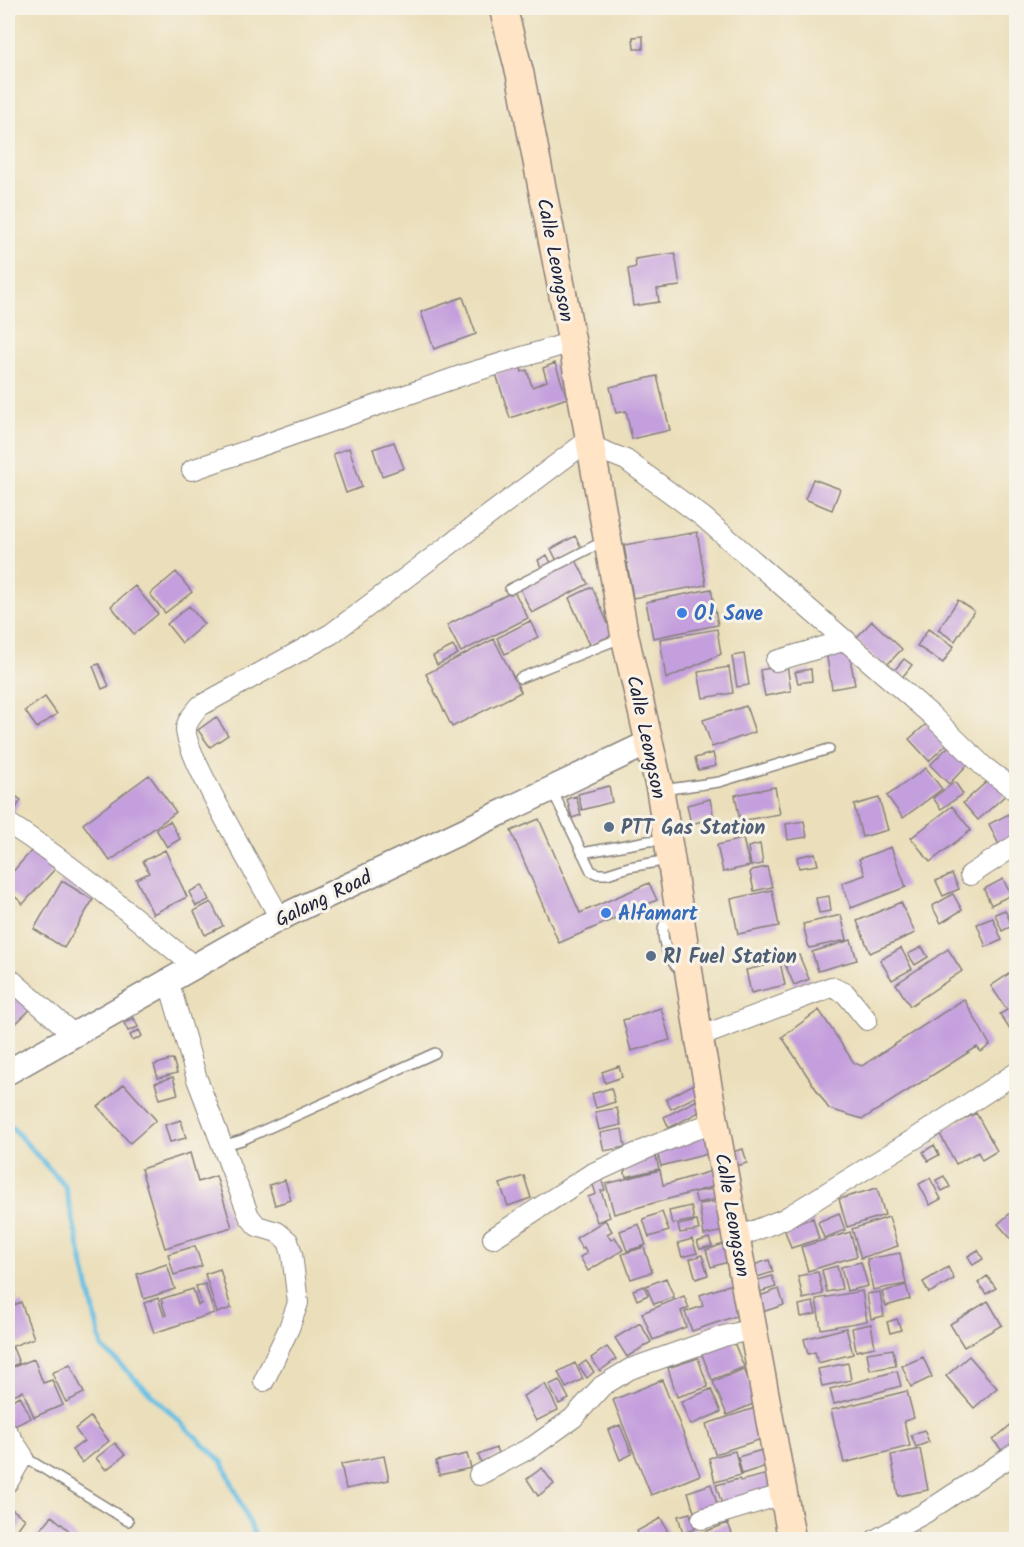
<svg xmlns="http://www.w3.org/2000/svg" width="1024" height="1547" viewBox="0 0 1024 1547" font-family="Kalam,sans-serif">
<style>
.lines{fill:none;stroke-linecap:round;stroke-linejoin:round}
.stream{stroke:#67c0e4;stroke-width:5}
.building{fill:#c49fdd}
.service-casing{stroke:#86807b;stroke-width:12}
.minor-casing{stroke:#86807b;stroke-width:22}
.tertiary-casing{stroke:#86807b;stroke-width:27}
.secondary-casing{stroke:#86807b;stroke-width:30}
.service{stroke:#fff;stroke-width:9}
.minor{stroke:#fff;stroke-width:20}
.tertiary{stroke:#fff;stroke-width:24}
.secondary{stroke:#ffe4c6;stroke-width:27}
.shop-dot{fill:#3f7fe0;stroke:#f7f3e8;stroke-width:2}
.service-dot{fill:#5c6f8a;stroke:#f7f3e8;stroke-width:2}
.labels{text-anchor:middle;stroke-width:6;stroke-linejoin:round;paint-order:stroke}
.street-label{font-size:20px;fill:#22223b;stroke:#f7f3e8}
.shop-label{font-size:20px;font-weight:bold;fill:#366cbe;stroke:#f7f3e8;text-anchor:start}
.service-label{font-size:20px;font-weight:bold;fill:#4e5e75;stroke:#f7f3e8;text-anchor:start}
</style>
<rect width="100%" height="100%" fill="#f7f3e8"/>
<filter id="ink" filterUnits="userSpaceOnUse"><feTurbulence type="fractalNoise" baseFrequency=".0167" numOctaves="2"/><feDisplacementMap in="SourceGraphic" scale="12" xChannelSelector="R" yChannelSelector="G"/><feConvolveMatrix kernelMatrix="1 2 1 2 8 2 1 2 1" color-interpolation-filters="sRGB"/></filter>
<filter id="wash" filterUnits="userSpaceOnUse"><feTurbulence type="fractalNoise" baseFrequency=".008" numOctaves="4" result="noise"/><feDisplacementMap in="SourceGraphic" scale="24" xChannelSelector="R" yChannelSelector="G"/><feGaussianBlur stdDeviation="1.35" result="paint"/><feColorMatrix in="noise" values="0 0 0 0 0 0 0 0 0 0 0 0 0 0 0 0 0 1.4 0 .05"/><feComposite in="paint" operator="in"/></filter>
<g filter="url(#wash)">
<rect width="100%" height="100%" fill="#ebdfbb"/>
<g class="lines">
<path class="stream" d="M8,1123L65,1186L102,1347L223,1463L257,1540"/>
</g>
<g id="blocks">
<path class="building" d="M643,36V49H634L633,37Z
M675,253L680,286L657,289L659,302L633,306L628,269L636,267L635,259Z
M463,297L476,334L434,349L421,312Z
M555,363L567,398L510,418L496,374L520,365L522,372L527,370L532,387L547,381L543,368Z
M657,376L670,430L632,439L626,411L616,413L610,387Z
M394,442L404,468L382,476L373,449Z
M349,448L362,487L346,493L333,454Z
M813,479L840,489L832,510L805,499Z
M697,532L706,585L633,598L624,545Z
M575,536L582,549L557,561L551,549Z
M547,555L552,565L542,570L538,560Z
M575,558L588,584L532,613L519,587Z
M176,572L192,592L165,613L150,594Z
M135,586L158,614L134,634L111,606Z
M592,587L613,635L590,645L569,598Z
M711,589L718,625L653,638L646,602Z
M514,591L528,618L461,652L447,625Z
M958,600L974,611L955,641L938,630Z
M189,606L204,624L182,643L167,624Z
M530,621L538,637L505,654L497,638Z
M872,621L902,649L885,667L855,639Z
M717,629L721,654L666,679L660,639Z
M928,629L954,646L943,663L917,646Z
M494,639L521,692L452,727L426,674Z
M453,646L458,654L437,665L433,656Z
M848,647L855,685L832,689L826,651Z
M744,654L749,685L737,687L732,656Z
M904,659L912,665L901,679L893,672Z
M99,664L109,686L102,689L93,666Z
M787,665L791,691L765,696L760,670Z
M729,667L733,693L703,698L698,672Z
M811,669L812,681L798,683L795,672Z
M45,697L57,714L37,728L25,711Z
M746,706L755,732L712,747L703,720Z
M216,717L228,735L210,747L198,730Z
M931,720L950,741L929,761L909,739Z
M953,742L972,760L949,784L930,765Z
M713,753L716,766L698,770L695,758Z
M926,768L942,789L903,818L887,796Z
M149,775L176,812L110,861L83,824Z
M993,776L1008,793L978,820L963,803Z
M955,782L963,794L941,809L933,798Z
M609,786L612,802L582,810L578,794Z
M775,787L780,814L740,821L735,795Z
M11,793L21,800L11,816L8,814V798Z
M576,796L581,815L572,818L567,799Z
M879,798L888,830L862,837L854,805Z
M710,799L714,818L691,824L687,805Z
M952,806L971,830L930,862L911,838Z
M1011,813L1016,825V836L999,845L989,824Z
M539,819L580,913L649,883L657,900L559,943L511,831Z
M170,821L180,839L167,847L156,829Z
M804,821L807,837L788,840L786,824Z
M743,839L750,866L723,872L717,845Z
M760,844L763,864L751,866L748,847Z
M891,847L906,887L851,908L842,883L865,875L859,859Z
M33,849L55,869L23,904L8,890V877Z
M165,850L187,897L153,914L136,879L149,873L143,861Z
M815,853L818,865L799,868L797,857Z
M767,867L772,887L754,891L750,873L752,870Z
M952,874L959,889L943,896L936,881Z
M1003,879L1011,895L991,905L984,889Z
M62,881L93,900L64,948L34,929Z
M202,885L209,900L196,906L189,892Z
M772,890L779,926L738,934L731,899Z
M953,894L962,910L941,923L932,906Z
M829,896L831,911L819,913L816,898Z
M211,902L223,926L205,935L194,911Z
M901,902L915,933L870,953L857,921Z
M1005,910L1012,926L1002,931L995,914Z
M841,915L847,940L809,948L803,924Z
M993,918L1002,940L986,947L977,924Z
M851,940L857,960L818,971L812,952Z
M922,947L928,957L915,965L908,954Z
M901,948L912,969L892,980L880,960Z
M948,949L962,971L910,1006L896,984Z
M799,955L809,979L794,985L784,962Z
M780,962L785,985L751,993L746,970Z
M1010,973L1016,984V1036L1015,1038L1000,1014L1007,1010L991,986Z
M8,985L31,1009L8,1031Z
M964,999L990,1045L981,1052L977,1047L863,1119L829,1109L782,1037L819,1010L854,1063L862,1066Z
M661,1008L670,1040L631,1051L623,1020Z
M134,1018L138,1027L128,1031L124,1023Z
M139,1030L142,1036L133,1041L130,1035Z
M173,1059L177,1073L158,1078L154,1065Z
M619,1066L622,1077L605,1083L602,1072Z
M173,1077L178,1094L160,1099L155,1083Z
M696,1083L701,1094L671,1109L666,1099Z
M124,1084L156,1120L130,1143L98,1107Z
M611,1088L615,1102L596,1108L592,1094Z
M697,1100L703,1110L669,1128L664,1117Z
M617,1108L621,1125L599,1130L595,1112Z
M976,1113L997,1151L982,1160L978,1152L956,1164L939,1132Z
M181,1120L186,1138L170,1142L165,1125Z
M622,1129L625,1147L604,1151L600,1133Z
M715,1133L719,1151L661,1166L656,1148Z
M934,1145L939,1155L928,1161L923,1152Z
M743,1149L747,1163L736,1166L732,1152Z
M655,1152L659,1169L626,1177L622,1160Z
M190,1153L198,1182L216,1176L232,1227L165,1248L141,1169Z
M719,1169L723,1184L614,1214L606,1184L660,1170L663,1185Z
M599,1173L605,1190L601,1191L610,1217L597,1222L588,1197L596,1194L590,1176Z
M524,1176L531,1198L508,1206L500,1184Z
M944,1176L950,1187L942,1191L936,1180Z
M930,1178L941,1199L930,1205L919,1184Z
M285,1180L291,1200L275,1205L269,1185Z
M725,1187L727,1197L697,1203L694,1192Z
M877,1188L885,1215L847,1227L839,1199Z
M725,1200L730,1230L704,1235L699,1204Z
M691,1206L694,1220L672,1224L669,1211Z
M1016,1208V1238L1013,1241L998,1224Z
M662,1212L669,1231L649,1237L643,1219Z
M839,1213L845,1230L824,1238L818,1222Z
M889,1217L898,1246L861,1258L852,1229Z
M813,1218L819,1239L791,1248L784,1228Z
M605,1220L612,1231L607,1234L611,1240L615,1237L623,1250L588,1271L580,1257L587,1253L584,1247L582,1249L576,1238Z
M697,1221L699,1230L680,1233L678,1225Z
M639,1224L646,1245L627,1251L620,1231Z
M850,1232L857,1256L808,1271L801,1247Z
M709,1238L712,1246L700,1249L697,1242Z
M692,1239L697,1253L682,1257L678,1243Z
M732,1241L738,1259L711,1267L706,1250Z
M195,1246L202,1266L174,1275L168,1254Z
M644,1247L652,1272L631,1279L622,1254Z
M978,1250L983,1259L973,1265L968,1256Z
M900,1253L906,1284L873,1290L867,1259Z
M702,1255L708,1275L696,1279L690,1259Z
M769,1260L773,1272L751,1279L747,1267Z
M861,1262L868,1286L847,1291L841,1267Z
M167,1264L175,1289L144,1299L137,1274Z
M837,1266L842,1289L827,1292L822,1270Z
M948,1267L954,1279L929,1293L923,1282Z
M220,1269L231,1308L217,1313L205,1274Z
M818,1272L823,1294L803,1299L798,1276Z
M8,1275H10L15,1297L8,1298Z
M772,1276L776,1287L753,1294L749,1283Z
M987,1276L996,1288L986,1294L978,1283Z
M666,1278L674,1297L654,1304L646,1286Z
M205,1284L214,1313L154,1333L144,1303L158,1298L164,1316L166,1315L161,1299L193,1289L198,1305L201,1304L196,1286Z
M732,1284L742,1314L692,1331L685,1312L703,1306L700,1295Z
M906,1285L910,1299L886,1306L882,1292Z
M644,1286L648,1295L637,1300L633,1290Z
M779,1289L784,1305L759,1313L754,1298Z
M862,1291L867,1321L821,1329L816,1299Z
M880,1292L884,1316L871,1319L867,1294Z
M684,1296L689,1308L681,1311L686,1327L653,1340L642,1313Z
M988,1301L1002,1325L964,1347L950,1324Z
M21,1302L34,1338L8,1348V1308Z
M813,1302L816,1314L801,1317L799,1305Z
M897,1319L901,1330L890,1333L887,1322Z
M640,1323L651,1342L627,1357L615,1338Z
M871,1324L875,1347L856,1351L852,1328Z
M846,1328L853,1354L818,1363L815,1352L808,1354L804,1339Z
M731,1335L744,1367L712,1380L699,1347Z
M607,1347L616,1359L600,1371L591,1358Z
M13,1348L19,1363L8,1368V1350Z
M893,1349L896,1366L870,1370L867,1353Z
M969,1356L997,1388L974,1408L946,1376Z
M923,1357L932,1377L911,1387L902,1366Z
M698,1358L708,1387L677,1397L668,1368Z
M34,1359L43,1383L52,1380L63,1405L34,1417L23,1391L8,1397V1369Z
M586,1361L594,1372L587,1378L579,1366Z
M575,1363L583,1379L566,1388L558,1372Z
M848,1363L851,1380L822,1386L818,1369Z
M70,1364L84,1393L66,1402L52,1373Z
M744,1369L758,1402L727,1415L713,1382Z
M897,1371L901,1386L834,1404L830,1389Z
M559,1380L569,1399L559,1404L549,1385Z
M662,1380L700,1475L651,1495L613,1400Z
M545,1384L558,1410L536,1421L523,1396Z
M711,1389L721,1412L690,1425L681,1402Z
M907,1391L914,1418L904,1421L910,1446L844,1463L831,1410Z
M20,1396L31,1418L10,1428L8,1423V1402Z
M758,1407L768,1437L715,1454L706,1424Z
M90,1417L109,1441L82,1463L72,1450L84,1441L75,1429Z
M1015,1421L1016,1446L1006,1455L993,1440Z
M620,1425L632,1454L620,1460L608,1430Z
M924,1430L929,1442L916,1447L911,1435Z
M115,1443L125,1455L106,1470L96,1458Z
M496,1448L499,1455L481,1462L478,1455Z
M920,1449L928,1490L898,1496L891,1455Z
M762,1450L766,1466L742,1474L738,1457Z
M735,1451L741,1475L715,1482L709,1458Z
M467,1454L471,1468L439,1475L436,1461Z
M384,1456L389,1480L346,1489L341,1464Z
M542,1468L554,1484L538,1496L527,1479Z
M772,1473L776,1490L723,1508L716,1485L739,1479L740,1481Z
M711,1484L718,1507L695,1515L688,1492Z
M8,1506L25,1519L14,1534L21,1540H8Z
M690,1513L695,1529L683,1533L678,1516Z
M52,1516L80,1540H32Z
M661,1518L672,1540H641L637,1531Z
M728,1523L734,1539L731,1540H683Z
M915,1525L923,1540H888Z"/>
</g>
</g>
<g filter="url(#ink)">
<use href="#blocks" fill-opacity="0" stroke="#86807b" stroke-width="1.5"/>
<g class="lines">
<g class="service-casing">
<path id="service" d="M510,589L604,541
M520,678L621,638
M552,790L591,871L598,874H607L629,867L668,860
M662,790L719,782L829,749
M582,853L648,841L665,840
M674,910C669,915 663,923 663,931C663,946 671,966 684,972
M222,1146L242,1140L435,1053
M23,1456L128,1521"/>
</g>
<g class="minor-casing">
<path id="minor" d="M591,446L626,460L703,517L930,714L983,766L1016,791
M192,470L466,374L572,342
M776,661L846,640
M8,823C74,866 134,917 195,967
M970,875L1016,845
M280,918C265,890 183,751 186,729C187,720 195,712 200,706L331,634L590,439
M8,977L73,1034
M169,983L197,1079L249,1216L257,1226L277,1232L288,1241L292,1254L298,1303L289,1328L264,1381
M699,1037L831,987L845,993L867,1020
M493,1238L591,1174L648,1148L716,1121
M736,1238L784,1219L919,1136L1016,1073
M8,1433L23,1456L8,1482
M479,1475L534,1446L573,1418L602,1386L630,1369L724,1336L754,1329
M702,1519L784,1494
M875,1540L925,1513L1016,1453"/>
</g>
<g class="tertiary-casing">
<path id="tertiary" d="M8,1072L280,918L648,743"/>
</g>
<g class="secondary-casing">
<path id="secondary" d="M503,8L520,74L572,342L625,637L660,790L699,1037L792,1540"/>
</g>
<use href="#service" class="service"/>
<use href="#minor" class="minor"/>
<use href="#tertiary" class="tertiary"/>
<use href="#secondary" class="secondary"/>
</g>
</g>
<g class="shop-dot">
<circle cx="682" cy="613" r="6"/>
<circle cx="606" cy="913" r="6"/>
</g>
<g class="service-dot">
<circle cx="609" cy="827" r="6"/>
<circle cx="651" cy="956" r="6"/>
</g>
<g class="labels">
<g class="street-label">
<text transform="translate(556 260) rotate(79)" y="7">Calle Leongson</text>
<text transform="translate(647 737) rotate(78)" y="7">Calle Leongson</text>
<text transform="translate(323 898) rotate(-26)" y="7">Galang Road</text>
<text transform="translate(733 1215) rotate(80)" y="7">Calle Leongson</text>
</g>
<g class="shop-label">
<text x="694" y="620">O! Save</text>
<text x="618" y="920">Alfamart</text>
</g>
<g class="service-label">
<text x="621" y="834">PTT Gas Station</text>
<text x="663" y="963">R1 Fuel Station</text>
</g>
</g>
<rect width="1024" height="1547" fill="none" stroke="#f7f3e8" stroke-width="30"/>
</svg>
